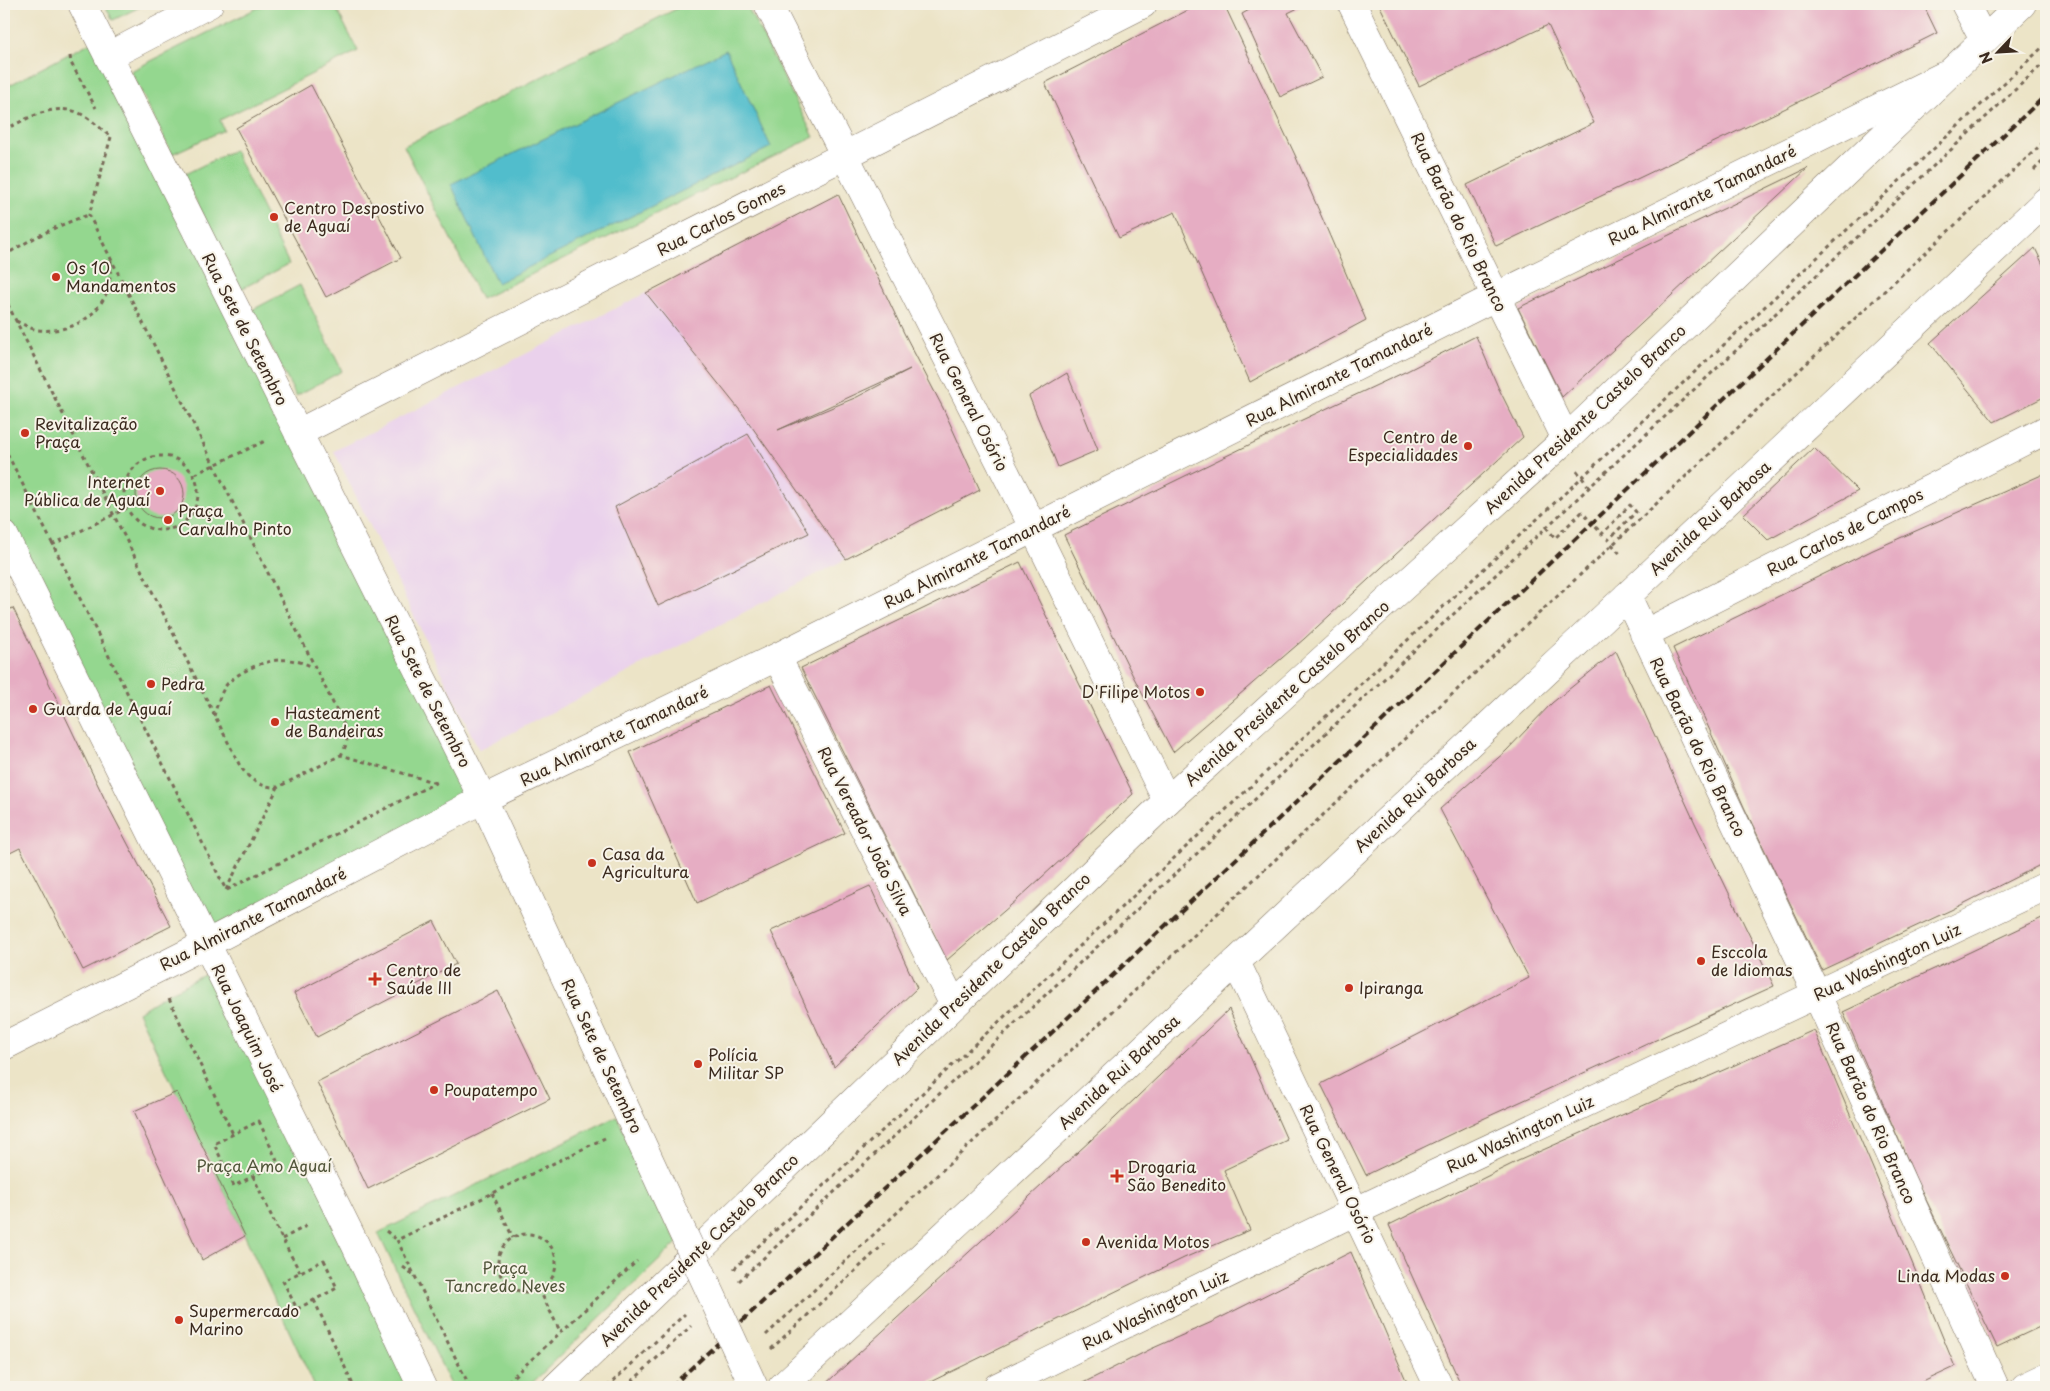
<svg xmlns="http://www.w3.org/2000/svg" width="2050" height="1391" viewBox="0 0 2050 1391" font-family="'Playpen Sans',sans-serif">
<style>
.built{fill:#ead1ec}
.green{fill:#94d78f;stroke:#688056}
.water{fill:#51bdcc;stroke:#467475}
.building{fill:#e6adc3;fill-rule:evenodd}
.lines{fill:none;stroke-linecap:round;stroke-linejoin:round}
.street-casing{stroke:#796b59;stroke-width:29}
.secondary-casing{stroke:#796b59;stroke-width:29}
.path{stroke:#796b59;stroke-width:3;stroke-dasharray:4 4;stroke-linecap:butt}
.street{stroke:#fff;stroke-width:28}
.secondary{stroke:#fff;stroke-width:28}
.rail{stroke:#3b2a1e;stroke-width:4;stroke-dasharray:8 4;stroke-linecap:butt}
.street-bridge-casing{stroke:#796b59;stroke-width:29;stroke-linecap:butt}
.street-bridge{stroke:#fff;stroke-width:28}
.poi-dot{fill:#c8321e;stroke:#f7f3e8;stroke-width:2}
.labels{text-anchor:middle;stroke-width:4;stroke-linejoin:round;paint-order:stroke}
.street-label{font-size:16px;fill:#3b2a1e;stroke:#f7f3e8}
.poi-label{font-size:16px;fill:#3b2a1e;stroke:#f7f3e8;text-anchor:start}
.park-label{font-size:16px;fill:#51553a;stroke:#f7f3e8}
</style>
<rect width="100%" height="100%" fill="#f7f3e8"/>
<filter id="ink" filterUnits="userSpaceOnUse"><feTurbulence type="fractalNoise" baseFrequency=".02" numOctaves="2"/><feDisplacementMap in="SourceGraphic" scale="10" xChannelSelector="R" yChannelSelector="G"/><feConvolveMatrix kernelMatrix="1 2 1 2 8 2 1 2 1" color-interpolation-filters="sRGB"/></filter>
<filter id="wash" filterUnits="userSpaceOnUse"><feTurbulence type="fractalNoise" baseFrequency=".0096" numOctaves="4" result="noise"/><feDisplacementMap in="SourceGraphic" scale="20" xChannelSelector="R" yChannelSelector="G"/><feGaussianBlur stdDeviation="1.12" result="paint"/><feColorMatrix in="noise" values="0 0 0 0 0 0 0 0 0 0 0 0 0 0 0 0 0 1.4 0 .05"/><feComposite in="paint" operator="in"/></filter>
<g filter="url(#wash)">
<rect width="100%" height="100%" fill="#ece4c7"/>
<path class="built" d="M646,293L742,413L846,559L479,750L334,451Z"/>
<path class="green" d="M104,4H146L113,20Z
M265,4H334L358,51L220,120L224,130L172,154L131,71Z
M686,4H746L814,137L481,299L404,146Z
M99,38L483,799L206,944L4,534V88Z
M234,150L289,264L241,289L183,175Z
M300,285L342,371L296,396L252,310Z
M218,968L422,1387H315L245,1236L138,1012L167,994Z
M617,1116L656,1207L678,1242L528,1387H452L378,1233Z"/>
<path class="water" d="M726,50L771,147L497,283L451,184Z"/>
<g id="blocks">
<path class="building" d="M1200,4H1224L1295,155L1366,320L1250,382L1175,212L1119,238L1045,83Z
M1260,4H1301L1302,6L1288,13L1322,77L1280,97L1242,14Z
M1379,4H1923L1937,33L1784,109L1496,246L1467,185L1594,123L1548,25L1419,86Z
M311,85L401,258L326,297L236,128Z
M1808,168L1641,324L1562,397L1518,308Z
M838,194L904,333L943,408L980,490L846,559L742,413L646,293ZM910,369L857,397L778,430Z
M2035,248L2046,271V396L1994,422L1930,343Z
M1476,336L1498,387L1523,437L1304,639L1173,752L1133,676L1064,535L1257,441L1407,371Z
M1067,373L1098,450L1058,467L1029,396Z
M748,434L809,533L658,606L615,507Z
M1814,448L1858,491L1768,540L1743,515Z
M136 494a24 24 0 1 1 48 0a24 24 0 1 1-48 0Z
M2046,473V862L1951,910L1822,970L1744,807L1673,648L1873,550Z
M1020,562L1133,794L1018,899L947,960L801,668Z
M13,608L108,806L171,926L83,970L20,848L6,855L4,850V612Z
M1616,651L1695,823L1774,986L1474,1123L1366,1175L1321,1084L1529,978L1440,809L1506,751L1552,703Z
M771,685L845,833L697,903L630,752Z
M870,886L917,988L834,1067L771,931Z
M2042,918L2046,928V1324L1997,1347L1916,1179L1843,1012Z
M434,921L456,964L317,1037L294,993Z
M498,991L550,1099L368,1189L317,1082Z
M1229,1009L1287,1140L1224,1170L1250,1230L1184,1258L920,1387H822L1115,1118Z
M1814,1030L1885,1197L1955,1367L1912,1387H1462L1389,1225L1518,1161Z
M177,1092L245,1236L202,1260L134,1111Z
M1351,1252L1409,1387H1075L1151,1349L1212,1322Z"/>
</g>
</g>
<g filter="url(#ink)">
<use href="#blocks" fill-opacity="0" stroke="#796b59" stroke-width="1"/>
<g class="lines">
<g class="street-casing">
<path id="street" d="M82,4L483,799L624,1105
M768,4L1034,529L1167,801
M1352,4L1566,439
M1965,4L1984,40
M109,56L209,4
M298,433L1143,4
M4,535L355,1244L422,1387
M1627,596L1817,995L1995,1387
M1644,634L2046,430
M777,657L954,1005
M1236,962L1439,1387
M4,1046L206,944L483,799L777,657L1495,297L1943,76
M997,1387L1356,1211L2046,886
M2025,1387L2046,1377"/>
</g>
<g class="secondary-casing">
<path id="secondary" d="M556,1387L1167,801L1566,439L2022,4
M782,1387L1627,596L2046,201"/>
</g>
<path class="path" d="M70,56L71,63L96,108
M4,130C26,119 54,102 79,113C90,118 101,129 111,137
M111,137L89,215L338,713C346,730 352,737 341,755
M2034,170L2046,158
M4,256C30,239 58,225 88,215
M4,297L239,764C248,779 260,788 278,787
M16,321C23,324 31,329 38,330C66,333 94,321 106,294C110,283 111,271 111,259
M4,447L226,890
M124 493a37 37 0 1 1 74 0a37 37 0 1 1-74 0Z
M1577,471L1589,487
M195,474L265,441
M1546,527L1555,538L1582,512L1602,534L1630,505L1636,512L1608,540L1622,556
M52,545L127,508
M214,716C217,705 221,689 230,681C247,667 274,656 295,661C302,662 308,665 314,667
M226,890L278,787L341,755L436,783
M227,890L437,782
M169,999L233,1134
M259,1121L278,1163L234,1186L214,1144Z
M253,1176L282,1239L300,1272
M492,1193L513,1238
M386,1231L397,1240
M498 1263a29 29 0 1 1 58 0a29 29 0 1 1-58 0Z
M282,1239L310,1224
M324,1260L337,1288L297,1309L283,1281Z
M403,1267L414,1275
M734,1269L2046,44
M739,1281L2046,61
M539,1289L560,1331
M314,1300L354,1387
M766,1335L2046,140
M771,1349L884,1244
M470,1387L397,1240L605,1138
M502,1387L637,1261
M607,1387L685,1314
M626,1387L691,1326
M710,1387L716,1382"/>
<use href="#street" class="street"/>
<use href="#secondary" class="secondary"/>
<path class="rail" d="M671,1387L1060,1025L2046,95"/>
<g class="street-bridge-casing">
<path id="street-bridge" d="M624,1105L754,1387"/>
</g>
<use href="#street-bridge" class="street-bridge"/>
</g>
</g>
<g class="poi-dot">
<circle cx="274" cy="217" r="5"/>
<circle cx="56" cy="277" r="5"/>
<circle cx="25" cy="433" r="5"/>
<circle cx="1468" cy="446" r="5"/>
<circle cx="160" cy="491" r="5"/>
<circle cx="168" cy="520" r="5"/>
<circle cx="151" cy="684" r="5"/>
<circle cx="1200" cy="692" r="5"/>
<circle cx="33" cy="709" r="5"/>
<circle cx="275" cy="722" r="5"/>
<circle cx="592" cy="863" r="5"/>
<circle cx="1701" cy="961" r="5"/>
<path d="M372.5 971.5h5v5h5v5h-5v5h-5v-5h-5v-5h5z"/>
<circle cx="1349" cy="988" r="5"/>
<circle cx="698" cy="1064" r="5"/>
<circle cx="434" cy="1090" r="5"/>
<path d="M1114.5 1168.5h5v5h5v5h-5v5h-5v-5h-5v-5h5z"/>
<circle cx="1086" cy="1242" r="5"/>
<circle cx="2005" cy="1276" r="5"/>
<circle cx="179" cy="1320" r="5"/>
</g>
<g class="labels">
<g class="street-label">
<text transform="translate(1702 195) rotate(-26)" y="6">Rua Almirante Tamandaré</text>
<text transform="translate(721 219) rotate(-27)" y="6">Rua Carlos Gomes</text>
<text transform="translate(1459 222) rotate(64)" y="6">Rua Barão do Rio Branco</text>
<text transform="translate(245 329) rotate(63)" y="6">Rua Sete de Setembro</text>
<text transform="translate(1339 375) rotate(-27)" y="6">Rua Almirante Tamandaré</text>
<text transform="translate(969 402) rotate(63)" y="6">Rua General Osório</text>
<text transform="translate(1585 419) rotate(-43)" y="6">Avenida Presidente Castelo Branco</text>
<text transform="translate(1710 518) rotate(-43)" y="6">Avenida Rui Barbosa</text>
<text transform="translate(1845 532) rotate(-27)" y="6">Rua Carlos de Campos</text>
<text transform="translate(977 557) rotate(-27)" y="6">Rua Almirante Tamandaré</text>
<text transform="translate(428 691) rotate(63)" y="6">Rua Sete de Setembro</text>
<text transform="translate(1287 693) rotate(-42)" y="6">Avenida Presidente Castelo Branco</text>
<text transform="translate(614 736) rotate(-26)" y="6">Rua Almirante Tamandaré</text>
<text transform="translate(1698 747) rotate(64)" y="6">Rua Barão do Rio Branco</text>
<text transform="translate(1415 795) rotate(-43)" y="6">Avenida Rui Barbosa</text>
<text transform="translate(865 831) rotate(63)" y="6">Rua Vereador João Silva</text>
<text transform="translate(253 919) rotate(-27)" y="6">Rua Almirante Tamandaré</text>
<text transform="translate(1887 962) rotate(-25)" y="6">Rua Washington Luiz</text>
<text transform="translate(991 969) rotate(-44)" y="6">Avenida Presidente Castelo Branco</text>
<text transform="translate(247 1028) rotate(64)" y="6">Rua Joaquim José</text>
<text transform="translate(602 1056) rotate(65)" y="6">Rua Sete de Setembro</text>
<text transform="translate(1119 1072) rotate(-43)" y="6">Avenida Rui Barbosa</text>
<text transform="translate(1871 1113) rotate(66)" y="6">Rua Barão do Rio Branco</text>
<text transform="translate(1520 1134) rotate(-25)" y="6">Rua Washington Luiz</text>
<text transform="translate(1338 1174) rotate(64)" y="6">Rua General Osório</text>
<text transform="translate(699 1250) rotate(-44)" y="6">Avenida Presidente Castelo Branco</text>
<text transform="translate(1155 1310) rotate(-26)" y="6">Rua Washington Luiz</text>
</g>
<g class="poi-label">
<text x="284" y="214">Centro Despostivo<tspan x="284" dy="18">de Aguaí</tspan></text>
<text x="66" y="274">Os 10<tspan x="66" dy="18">Mandamentos</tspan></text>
<text x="35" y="430">Revitalização<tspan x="35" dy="18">Praça</tspan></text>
<text x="1458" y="443" text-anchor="end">Centro de<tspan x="1458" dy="18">Especialidades</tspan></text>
<text x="150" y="488" text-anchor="end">Internet<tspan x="150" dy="18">Pública de Aguaí</tspan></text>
<text x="178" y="517">Praça<tspan x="178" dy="18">Carvalho Pinto</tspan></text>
<text x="161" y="690">Pedra</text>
<text x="1190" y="698" text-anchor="end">D'Filipe Motos</text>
<text x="43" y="715">Guarda de Aguaí</text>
<text x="285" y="719">Hasteament<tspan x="285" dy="18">de Bandeiras</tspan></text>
<text x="602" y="860">Casa da<tspan x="602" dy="18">Agricultura</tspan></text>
<text x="1711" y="958">Esccola<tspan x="1711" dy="18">de Idiomas</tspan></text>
<text x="386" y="976">Centro de<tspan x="386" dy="18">Saúde III</tspan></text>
<text x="1359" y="994">Ipiranga</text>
<text x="708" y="1061">Polícia<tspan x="708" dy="18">Militar SP</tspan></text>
<text x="444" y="1096">Poupatempo</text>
<text x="1127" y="1173">Drogaria<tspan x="1127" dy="18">São Benedito</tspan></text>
<text x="1096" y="1248">Avenida Motos</text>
<text x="1995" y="1282" text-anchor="end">Linda Modas</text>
<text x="189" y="1317">Supermercado<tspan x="189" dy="18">Marino</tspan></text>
</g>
<g class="park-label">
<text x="264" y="1172">Praça Amo Aguaí</text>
<text x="505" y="1274">Praça<tspan x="505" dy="18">Tancredo Neves</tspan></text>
</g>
</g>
<rect width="2050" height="1391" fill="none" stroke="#f7f3e8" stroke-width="20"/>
<g transform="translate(1998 52) rotate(245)" stroke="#f7f3e8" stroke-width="4" paint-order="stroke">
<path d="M0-4L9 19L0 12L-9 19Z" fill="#3b2a1e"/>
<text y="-8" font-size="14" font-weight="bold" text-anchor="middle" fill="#3b2a1e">N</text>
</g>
</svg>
